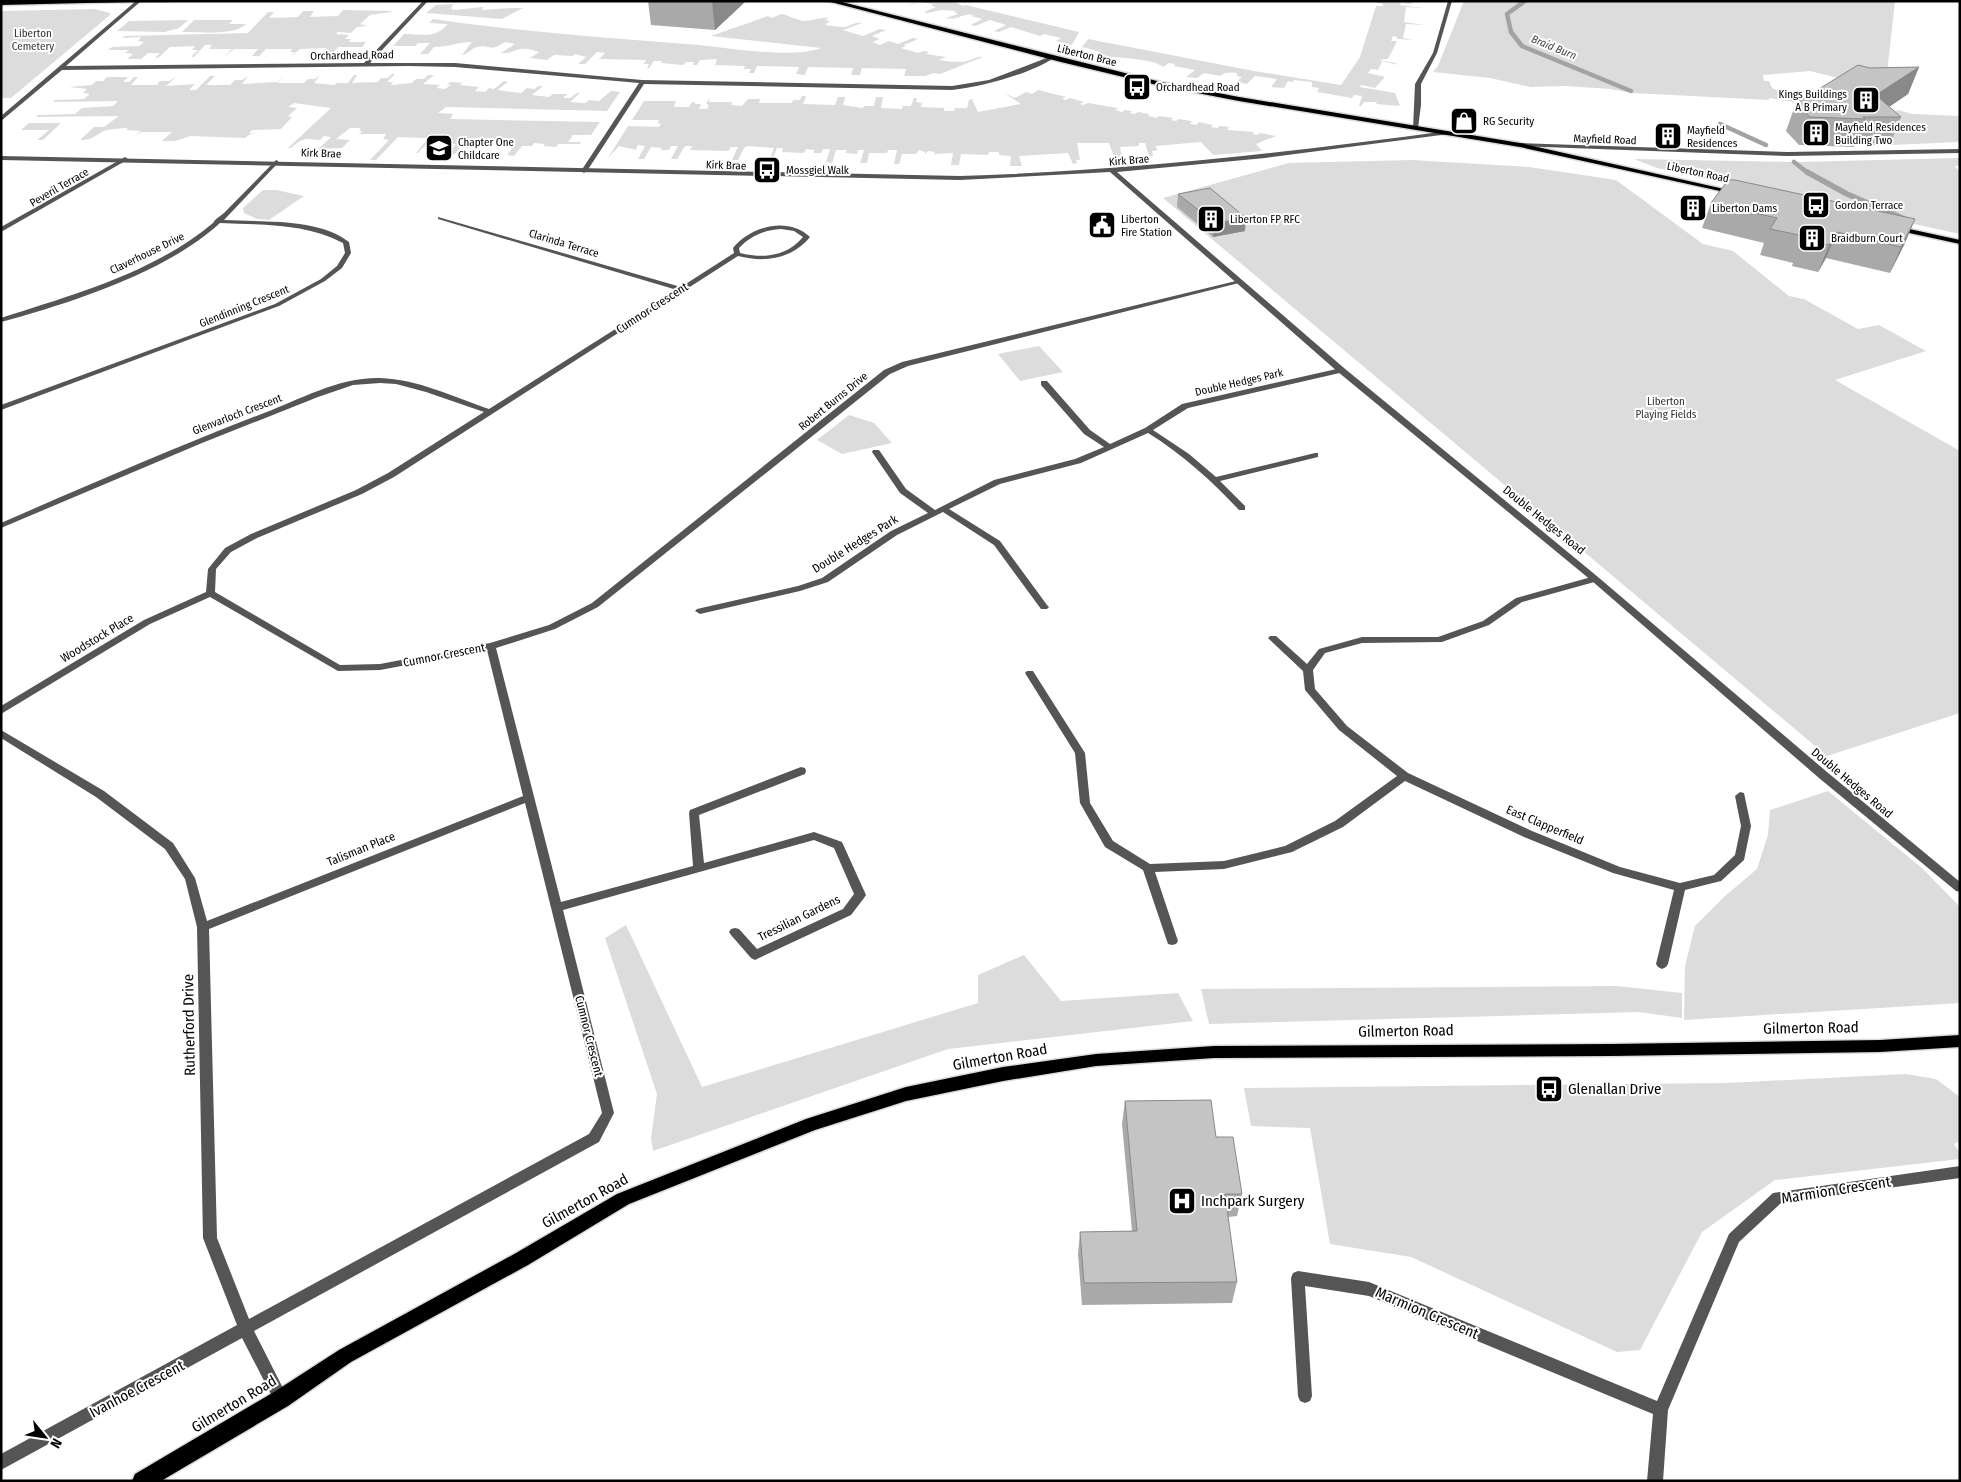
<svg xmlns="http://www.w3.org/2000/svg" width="1961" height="1482" viewBox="0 0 1961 1482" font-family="'Fira Sans Condensed',sans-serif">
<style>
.green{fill:#dcdcdc}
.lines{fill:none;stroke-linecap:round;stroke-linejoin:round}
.stream-far1{stroke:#a3a3a3;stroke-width:4.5}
.stream{stroke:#a3a3a3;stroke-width:5.5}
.primary-casing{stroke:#dbdbdb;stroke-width:3}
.minor{fill:#555;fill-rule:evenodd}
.tertiary{fill:#555;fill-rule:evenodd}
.primary{fill:#000;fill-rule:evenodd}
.wall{fill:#a9a9a9}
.shaded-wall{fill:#898989}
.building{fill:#c4c4c4;stroke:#898989}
.labels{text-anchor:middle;stroke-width:4;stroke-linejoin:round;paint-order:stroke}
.far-park-label{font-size:11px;fill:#333;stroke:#fff}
.far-water-label{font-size:11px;font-style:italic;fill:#444;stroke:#fff}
.far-street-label{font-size:11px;fill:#000;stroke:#fff}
.far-poi-label{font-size:11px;fill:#000;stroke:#fff;text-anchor:start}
.street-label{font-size:12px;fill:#000;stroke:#fff}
.near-street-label{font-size:15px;fill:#000;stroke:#fff}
.near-poi-label{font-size:15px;fill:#000;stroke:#fff;text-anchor:start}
</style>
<rect width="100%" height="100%" fill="#fff"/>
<path class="green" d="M919,1H953L963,6L966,5L1079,32L1072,45L1056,41L1061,38L1044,34L1040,36L1011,27L999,32L994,31L1006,25L990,20L975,26L971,25L982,19L971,16L974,15C964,12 957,21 946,18L958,14L954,12L957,11L942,10L927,13L924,12L936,7L931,6L933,4L919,2L904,7Z
M1377,1H1412L1411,4L1401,3L1400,5L1424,8L1406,7L1404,22L1424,25L1406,24L1403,38L1413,40L1397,39V37L1393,36L1391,41H1397L1388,59L1378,60L1396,63L1395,64L1402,66L1382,61L1378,70L1371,69L1368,73L1385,77L1375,88L1361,85L1360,87L1395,93L1400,106L1376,104L1377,102H1364L1361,106H1359L1362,96L1354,95L1352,98L1317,92L1319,88L1312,87V82L1294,80L1292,82L1288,81L1284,88L1271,87L1277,79L1255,76L1247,84L1236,82L1242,77L1237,76V73C1232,72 1224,72 1220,76L1204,73L1197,78L1186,77L1195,70L1174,66L1175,64L1169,63L1163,67C1155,59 1114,57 1099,56L1101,52L1082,47L1088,39L1254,71L1341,85L1360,57L1376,6H1383V4L1377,3Z
M1464,1H1895L1886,82L1850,81L1810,71L1763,75L1764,81H1769L1772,88L1779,91L1873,115L1891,114L1898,110L1912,114L1960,116V142L1891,145L1874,126L1814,105L1769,98V100L1633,93L1610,89L1566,86L1531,87L1490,78L1433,72L1438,66Z
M453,4L451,9L454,10L483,7L482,10C495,9 508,8 523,8L502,19L426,13L436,5Z
M95,9L110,13V15L11,98H1V11Z
M343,10L393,11L391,12L370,15L360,24L367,26L357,27L351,33L338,32L336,34L349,35L345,39H351L349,42H366L362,47H338L331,55H327L329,51H324L326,48L300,49L291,56L294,52H290L292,49H266L259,56H252L258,49H234L224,57L232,49H209L212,45H205L194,57H191L198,50H192L195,46L170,47L158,58H155L160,53H148L141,59H127L133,54L125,53L129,50H108L112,47L139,46L144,42L138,41L141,37L122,38L125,36L248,33L268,12H274L269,18L298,17L303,11H314L310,17L338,16Z
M781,14C788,15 799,21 804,21C812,21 822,17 828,18L825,20L830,21L825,25C827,26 843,27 845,27C852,25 855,22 862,23L843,30L863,36L880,29L886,30L872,36L880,39L872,42L880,45L889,41L898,44L913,38L918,39L904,45L906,46L901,48L918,53L924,51L929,52L926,54L946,57L939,60C943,61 962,63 967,61C973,60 977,56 983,57L940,74L934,73L925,76H904L906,69L862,68L860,75H851L853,68L808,67L805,75L796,74L799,67L757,66L754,73H749L751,69H744L745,66L715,65L717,59L700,60L697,65H693L694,62H686L683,65L661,63L662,61H654L649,68H647L649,64H644L646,60L599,59L605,53L597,52L585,64H578L586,57L575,54L573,56L554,55L547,60L530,58L539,52C532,50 524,47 516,50C510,52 509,54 501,53L515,44L505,42C488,53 490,44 477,47C472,48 468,54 462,55L472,42C458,42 448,47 434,47L428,54H420L430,43H418L415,46H393L404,34C423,34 435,39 448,24L429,23L433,19C521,32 610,38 699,45C730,48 793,59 821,48L711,36L768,16L772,18Z
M188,20L179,28L165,32L117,31L129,21Z
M194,20H233L229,24H246C234,36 199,32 182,32Z
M392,74H395L387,82H393L391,85L412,83L416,79H424L428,75H434L423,84L440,85L436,88L445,89L451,85L447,84L451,82L463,83L459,85L479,87L475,91L485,92L489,88L494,89L504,81L508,82L497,90L521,93L527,88L535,89L538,86H543L532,95L549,97L553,94H568L563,98H570L577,93H580L570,102L585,103L589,100L599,101L611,91L620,92L607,111L446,107L438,113L453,114L450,119L600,122L591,135H573L568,142H581L580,144H558L556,147L543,146L545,144L534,143L532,146H522L514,156L507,155L515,145H500L502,141H493L490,144H464L455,154H448L456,144L438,143V141C430,141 424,146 418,153H416L428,138L398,137L376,160H370L389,140L383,139L386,134H360L362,131H359L361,128H350L336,139L350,140L342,148L318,149L331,137L324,136L320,140C307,139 304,136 291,148H288L331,108L294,103L288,107L297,108L288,116L292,117L281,129L252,130L249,133H256L250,134L245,138L190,136L175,141H162L172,132H142L134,136L141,131L126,130L128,128C121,128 114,129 107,130C97,132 97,140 80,140L94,127H104L119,116L36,117L38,115L75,114L82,108L113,106L118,101L53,102L55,100L84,99L90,94L83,93L87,89L69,87L92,85L96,81H103L107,77H128L123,82H129L134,77H138L131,85H157L160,81H169L176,77L166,86L195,84L189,90H196L210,76H215L206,85H230L235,80H242L248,76L242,84L278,82L284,75L278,83H304L308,79H315L320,75L314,83L334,85L337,83H348L354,75H357L352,83L378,82L381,78H388Z
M1038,90L1066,97L1062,99L1065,100L1070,98L1084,102L1080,104L1083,105L1088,103L1118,108L1115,110L1122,112L1125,110L1132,111L1130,113L1135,114L1138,112L1149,114L1148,116L1157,118L1159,116L1173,118L1171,120L1176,121L1179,119L1192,121L1190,124L1196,125L1199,122L1213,125L1211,127L1217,128L1220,126L1229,127L1227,130L1254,132L1252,134L1258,135L1260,133L1276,136L1256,144L1262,151L1213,155L1201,142L1155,146L1158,150L1152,151L1153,156H1149L1145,143H1139V146L1120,147L1122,156L1118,157L1119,159H1115L1109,143H1077L1080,160H1076L1077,163L1073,164L1068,153L1019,156L1022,166H1010L1011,156L999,155V152H989L988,155L961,154L959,165H951L953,153L934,154L935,152L928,151L925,154V152L919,150L916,154H902L899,164H894L897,150H888L887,153H869L867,163H860L864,150H858L857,154L846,153L847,150H836L832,163L826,162L830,149H823L821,153H814V150L806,149L804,153L782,152L783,148H777L772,161H769L774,148L748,146L744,148L738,160H732L738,147H731L728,151L690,150L692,146H685L677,159H671L678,146H671L669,150H660L662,148L651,147L644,159H638L645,146L638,145L636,150L619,146L608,158L628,126L659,127L661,124L658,123L659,120H632L644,101H676L674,107H689L692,102H695V104H701L699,109H707L709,105L706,104L709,99H710L709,102H732L731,105L742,106L748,99H760L759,103H792L793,100H800L802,96H806L803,104L835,105L838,97H845L843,105L863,108L864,106H874L876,97H883L881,108L902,109L903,106H911L914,98H917L916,102L922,103L921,107L944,108V111H954L955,108H967L969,100L972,99L978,112L1021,104L1004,93L1015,98L1026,92L1032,94Z
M29,123H61L43,140H37L49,130H21Z
M1960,158V166H1954L1960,171V234L1657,168L1634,159L1797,162Z
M1412,160L1529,167L1616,180L1703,244L1733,251L1789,296L1804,299L1858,329L1879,325L1926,351L1835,380L1960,451V713L1827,756L1163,198L1289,163Z
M263,190H276L304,196L269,220L257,219L244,213L243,208Z
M1039,346L1063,372L1020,381L998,354Z
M849,415L874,423L892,443L842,454L817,440Z
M1828,791L1922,868L1960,907V1003L1684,1020L1685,966L1695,926L1725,896L1757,869L1768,835L1770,810Z
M626,925L702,1087L978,1003V975L1024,955L1061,1001L1178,993L1193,1021L948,1049L653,1151L651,1138L657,1094L605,938Z
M1617,986L1682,993V1018L1639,1012L1209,1024L1201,989Z
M1906,1074L1936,1079L1960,1097V1141L1954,1144L1960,1153V1159L1775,1180L1702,1232L1640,1350L1617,1352L1411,1257L1330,1244L1310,1128L1251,1126L1244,1088L1726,1083Z"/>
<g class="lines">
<path class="stream-far1" d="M1525,1L1507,14L1511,32L1522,46L1631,91
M1720,124L1766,145
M1794,162L1808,173"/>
<path class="stream" d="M1807,172L1847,194L1907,220"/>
<g class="primary-casing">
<path id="primary" d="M1,1H171L1,5Z
M827,1H838L1161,82L1239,97L1520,143L1742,193L1738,195L1520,147L1239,101L1161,86L1061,62Z
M1891,225L1960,240V244L1891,229Z
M1960,1035V1047L1880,1052L1611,1056L1214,1058L1096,1066L1003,1081L906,1101L815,1130L629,1204L528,1265L351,1362L288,1406L161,1481H132L135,1474L274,1392L339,1350L516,1253L617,1194L806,1119L906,1087L1003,1067L1096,1054L1214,1046L1611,1044L1880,1040Z"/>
</g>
<path class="minor" d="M136,1L140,2L66,66L364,63L423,1H428L370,63H455L642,80L952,86L989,80L1049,57L1054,58C1029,74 982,87 952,90L644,84L587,171L584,173L581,171L639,83L455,67L408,66L62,70L1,121V116Z
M1448,1H1452L1437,53L1421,84V105L1418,128L1413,129L1415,84L1433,53Z
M125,157L128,159L127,160L1,232V227Z
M276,160L278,161V163L224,220C261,222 320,218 349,242L351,253L342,268L325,281L279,306L1,410V405L275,304L321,279L337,266L345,253L343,243C305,223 262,225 220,223C167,272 71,303 1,322V318C75,294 153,273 213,223L215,220L224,213Z
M438,217L681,287L734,253L733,248C751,226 788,216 810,237C792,259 765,263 738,256L394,477L362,494L257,538L231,552L216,569L215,592L340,665L380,664L490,643L549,625L592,603L884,370L902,362L1240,280L1243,282L908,366L890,374L598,607L555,629L496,648L561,902L693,866L689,813L690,810L801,767L805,768L806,771L805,774L699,815L704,863L814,832L842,842L866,895L864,898L851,915L759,958L755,960L751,958L731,935L729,932L731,929L735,928L739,929L757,949L843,909L854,894L834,848L814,840L563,910L614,1113L599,1142L254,1331L286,1394L288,1399L286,1404L281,1406L276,1404L242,1338L1,1470V1454L237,1325L203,1238L197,927L185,879L165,849L96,797L1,738V730L104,791L173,843L195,878L207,921L523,796L487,650L380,670L338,671L210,597L150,624L1,714V706L144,620L206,592L208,569L225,548L251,534L356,490L388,473L484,412L426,392L396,384L380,383L353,385L318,397L202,443L1,528V523C88,485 176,447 264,413C301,399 339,377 380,378C417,379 454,397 489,409L677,290L438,219ZM781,229L794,231L803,237C787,256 764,259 740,253L739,248C751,236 764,230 781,229ZM525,803L602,1113L589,1134L249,1319L217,1238L209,929Z
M1341,368L1345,370L1344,372L1188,408L1153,430L1189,454L1216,477L1315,453H1318V457L1220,481L1245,506V510H1239C1211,480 1182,454 1148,433L1081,463L1000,484L949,509L1000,541L1047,605L1049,607L1047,609H1041L994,545L943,512L897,535L828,582L800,591L700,614L695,611L697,609L798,586L822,578L891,531L928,513L900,493L872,452L873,450H879L906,489L935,510L994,480L1075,459L1104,447L1084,434L1041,385V381H1047L1090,430L1110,444L1145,428L1182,404Z
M1595,576L1599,579L1598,581L1522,602L1489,625L1442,642L1362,643L1325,653L1313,670L1315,689L1347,726L1408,773L1532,831L1620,867L1680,883L1714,875L1735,855L1741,826L1735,796L1740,792L1744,793L1751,826L1744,860L1721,881L1685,890L1668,964L1666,967L1662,969L1658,967L1656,964L1674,890L1613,873L1524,837L1405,781L1343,827L1292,852L1224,869L1155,872L1178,941L1176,944L1172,945L1168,944L1143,870L1105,847L1080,803L1075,753L1025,673L1027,671H1033L1085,753L1090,803L1113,841L1150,864L1224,861L1285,846L1335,821L1397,776L1339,730L1305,690L1303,671L1270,640L1268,638L1270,636H1276L1307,664L1319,649L1362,637H1438L1483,621L1516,598Z
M1960,1166V1178L1781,1203L1739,1242L1668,1410L1663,1481H1647L1653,1414L1369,1296L1305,1286L1312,1396L1310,1401L1305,1403L1300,1401L1298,1396L1291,1278L1293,1273L1298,1271L1369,1282L1657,1401L1729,1234L1773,1193Z"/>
<path class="tertiary" d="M1447,131L1449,132V134L1265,158L1117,172L1344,368L1598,577L1827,772L1960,882V892L1956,891L1819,778L1592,581L1338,372L1110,172L960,180L1,160V156L960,176C1123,171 1285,153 1447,131Z
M1520,143L1787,152L1960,149V153L1787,156L1518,146L1517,145Z"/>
<use href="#primary" class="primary"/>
</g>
<path class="wall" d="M648,1H746L715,30L651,25Z
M1919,67L1908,94L1889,107L1901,117L1890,145H1854V147L1799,145L1786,131L1796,103L1870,68Z
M1178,194L1245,231L1213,237L1177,207Z
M1711,203L1915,219L1904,245L1890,273L1826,258L1818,272L1792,266L1793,263L1760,255L1764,243L1702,228Z
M1125,1101L1216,1137L1242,1194L1237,1216L1228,1217L1237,1282L1232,1303L1082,1305L1078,1254L1080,1232L1132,1231L1122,1124Z"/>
<path class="shaded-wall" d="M712,1H746L715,30Z
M1919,67L1908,94L1874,117L1876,95Z
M1246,218L1245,231L1213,237L1215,223Z
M1915,219L1904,245L1890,273L1901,247Z
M1837,232L1826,258L1818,272L1829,245Z"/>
<path class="building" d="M1858,65L1870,68L1919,67L1876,95L1901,117H1863L1865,119L1810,117L1796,103Z
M1728,180H1735L1915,219L1901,247L1837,232L1829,245L1803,239L1804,236L1770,229L1777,218L1711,203Z
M1210,188L1246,218L1215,223L1178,194Z
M1211,1100L1216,1137H1233L1242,1194H1225L1237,1282L1084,1283L1080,1232L1137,1231L1125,1101Z"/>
<defs>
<g id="bus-square" transform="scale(1.4375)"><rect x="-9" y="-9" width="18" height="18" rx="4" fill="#000" stroke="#fff"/><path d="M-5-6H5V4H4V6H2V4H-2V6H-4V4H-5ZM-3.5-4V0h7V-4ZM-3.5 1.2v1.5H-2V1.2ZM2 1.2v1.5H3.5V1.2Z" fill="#fff"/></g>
<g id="building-square" transform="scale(1.4375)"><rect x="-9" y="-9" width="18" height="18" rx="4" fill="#000" stroke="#fff"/><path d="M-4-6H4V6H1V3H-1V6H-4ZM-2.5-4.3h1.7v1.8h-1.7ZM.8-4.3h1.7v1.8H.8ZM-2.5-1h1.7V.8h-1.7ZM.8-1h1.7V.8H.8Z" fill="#fff"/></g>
<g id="shop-square" transform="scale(1.4375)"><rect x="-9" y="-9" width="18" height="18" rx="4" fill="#000" stroke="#fff"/><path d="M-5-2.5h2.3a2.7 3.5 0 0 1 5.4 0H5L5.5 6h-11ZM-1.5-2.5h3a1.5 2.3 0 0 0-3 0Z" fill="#fff"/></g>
<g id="school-square" transform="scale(1.4375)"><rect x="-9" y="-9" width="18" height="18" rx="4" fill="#000" stroke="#fff"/><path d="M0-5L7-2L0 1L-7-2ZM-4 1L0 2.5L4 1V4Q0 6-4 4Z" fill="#fff"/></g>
<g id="civic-square" transform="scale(1.4375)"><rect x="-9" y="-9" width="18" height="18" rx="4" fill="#000" stroke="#fff"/><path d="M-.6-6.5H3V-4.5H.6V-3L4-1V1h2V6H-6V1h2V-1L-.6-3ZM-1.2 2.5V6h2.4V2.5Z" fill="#fff"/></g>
<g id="hospital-square" transform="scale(1.4375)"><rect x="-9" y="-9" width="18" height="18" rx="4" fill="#000" stroke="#fff"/><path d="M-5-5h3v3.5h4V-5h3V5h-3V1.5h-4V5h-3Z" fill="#fff"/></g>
</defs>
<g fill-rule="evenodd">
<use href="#bus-square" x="1137" y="87"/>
<use href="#building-square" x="1866" y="100"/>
<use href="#shop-square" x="1464" y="121"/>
<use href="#building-square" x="1816" y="133"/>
<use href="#building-square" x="1668" y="136"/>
<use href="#school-square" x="439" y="148"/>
<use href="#bus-square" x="767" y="170"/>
<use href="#bus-square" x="1816" y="205"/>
<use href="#building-square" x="1693" y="208"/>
<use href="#building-square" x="1211" y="219"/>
<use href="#civic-square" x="1102" y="225"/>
<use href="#building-square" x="1812" y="238"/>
<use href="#bus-square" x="1549" y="1089"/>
<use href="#hospital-square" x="1182" y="1201"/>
</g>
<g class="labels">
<g class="far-park-label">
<text x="33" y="37">Liberton<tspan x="33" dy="13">Cemetery</tspan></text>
<text x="1666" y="405">Liberton<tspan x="1666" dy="13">Playing Fields</tspan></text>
</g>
<g class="far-water-label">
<text transform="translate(1554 47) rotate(22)" y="4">Braid Burn</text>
</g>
<g class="far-street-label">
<text transform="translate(352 55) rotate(-1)" y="4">Orchardhead Road</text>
<text transform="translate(1087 55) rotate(14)" y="4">Liberton Brae</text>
<text transform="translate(1605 139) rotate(2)" y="4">Mayfield Road</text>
<text transform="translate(321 153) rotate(2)" y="4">Kirk Brae</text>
<text transform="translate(1129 160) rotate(-5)" y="4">Kirk Brae</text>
<text transform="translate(726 165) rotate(2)" y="4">Kirk Brae</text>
<text transform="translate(1698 172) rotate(12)" y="4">Liberton Road</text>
<text transform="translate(59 187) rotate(-30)" y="4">Peveril Terrace</text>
<text transform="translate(564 243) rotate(17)" y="4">Clarinda Terrace</text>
<text transform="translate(147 253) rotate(-26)" y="4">Claverhouse Drive</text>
<text transform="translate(244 306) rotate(-22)" y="4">Glendinning Crescent</text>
<text transform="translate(1239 382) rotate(-13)" y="4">Double Hedges Park</text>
<text transform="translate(833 401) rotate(-39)" y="4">Robert Burns Drive</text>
<text transform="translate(237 414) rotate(-21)" y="4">Glenvarloch Crescent</text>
</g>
<g class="far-poi-label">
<text x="1156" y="91">Orchardhead Road</text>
<text x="1847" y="98" text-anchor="end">Kings Buildings<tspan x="1847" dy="13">A B Primary</tspan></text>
<text x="1483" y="125">RG Security</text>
<text x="1835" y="131">Mayfield Residences<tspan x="1835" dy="13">Building Two</tspan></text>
<text x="1687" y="134">Mayfield<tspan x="1687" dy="13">Residences</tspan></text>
<text x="458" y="146">Chapter One<tspan x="458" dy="13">Childcare</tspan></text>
<text x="786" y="174">Mossgiel Walk</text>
<text x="1835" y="209">Gordon Terrace</text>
<text x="1712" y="212">Liberton Dams</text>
<text x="1121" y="223">Liberton<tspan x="1121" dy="13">Fire Station</tspan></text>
<text x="1230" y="223">Liberton FP RFC</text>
<text x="1831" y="242">Braidburn Court</text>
</g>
<g class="street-label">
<text transform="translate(652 308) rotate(-33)" y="4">Cumnor Crescent</text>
<text transform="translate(1544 520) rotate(39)" y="4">Double Hedges Road</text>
<text transform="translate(855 544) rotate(-32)" y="4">Double Hedges Park</text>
<text transform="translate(97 638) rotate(-31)" y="4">Woodstock Place</text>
<text transform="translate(444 655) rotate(-11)" y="4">Cumnor Crescent</text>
<text transform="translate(1852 783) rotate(40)" y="4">Double Hedges Road</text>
<text transform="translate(1545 825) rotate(23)" y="4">East Clapperfield</text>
<text transform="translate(361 849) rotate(-22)" y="4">Talisman Place</text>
<text transform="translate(799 918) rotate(-26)" y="4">Tressilian Gardens</text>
<text transform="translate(589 1036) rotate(76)" y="4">Cumnor Crescent</text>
</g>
<g class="near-street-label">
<text transform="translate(189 1025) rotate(-91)" y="5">Rutherford Drive</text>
<text transform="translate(1811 1028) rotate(-1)" y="5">Gilmerton Road</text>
<text transform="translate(1406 1031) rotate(-1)" y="5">Gilmerton Road</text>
<text transform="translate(1000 1057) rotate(-10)" y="5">Gilmerton Road</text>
<text transform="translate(1836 1190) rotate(-9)" y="5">Marmion Crescent</text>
<text transform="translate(585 1201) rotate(-29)" y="5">Gilmerton Road</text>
<text transform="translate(1427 1313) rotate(23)" y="5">Marmion Crescent</text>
<text transform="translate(137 1389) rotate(-28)" y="5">Ivanhoe Crescent</text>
<text transform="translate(234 1404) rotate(-31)" y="5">Gilmerton Road</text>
</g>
<g class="near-poi-label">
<text x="1568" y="1094">Glenallan Drive</text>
<text x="1201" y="1206">Inchpark Surgery</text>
</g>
</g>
<rect width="1961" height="1482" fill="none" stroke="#000000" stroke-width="5"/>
<g transform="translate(45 1437) rotate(120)" stroke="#ffffff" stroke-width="4" paint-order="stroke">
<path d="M0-4L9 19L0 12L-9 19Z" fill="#000000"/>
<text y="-8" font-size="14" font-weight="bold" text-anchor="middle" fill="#000000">N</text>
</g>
</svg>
